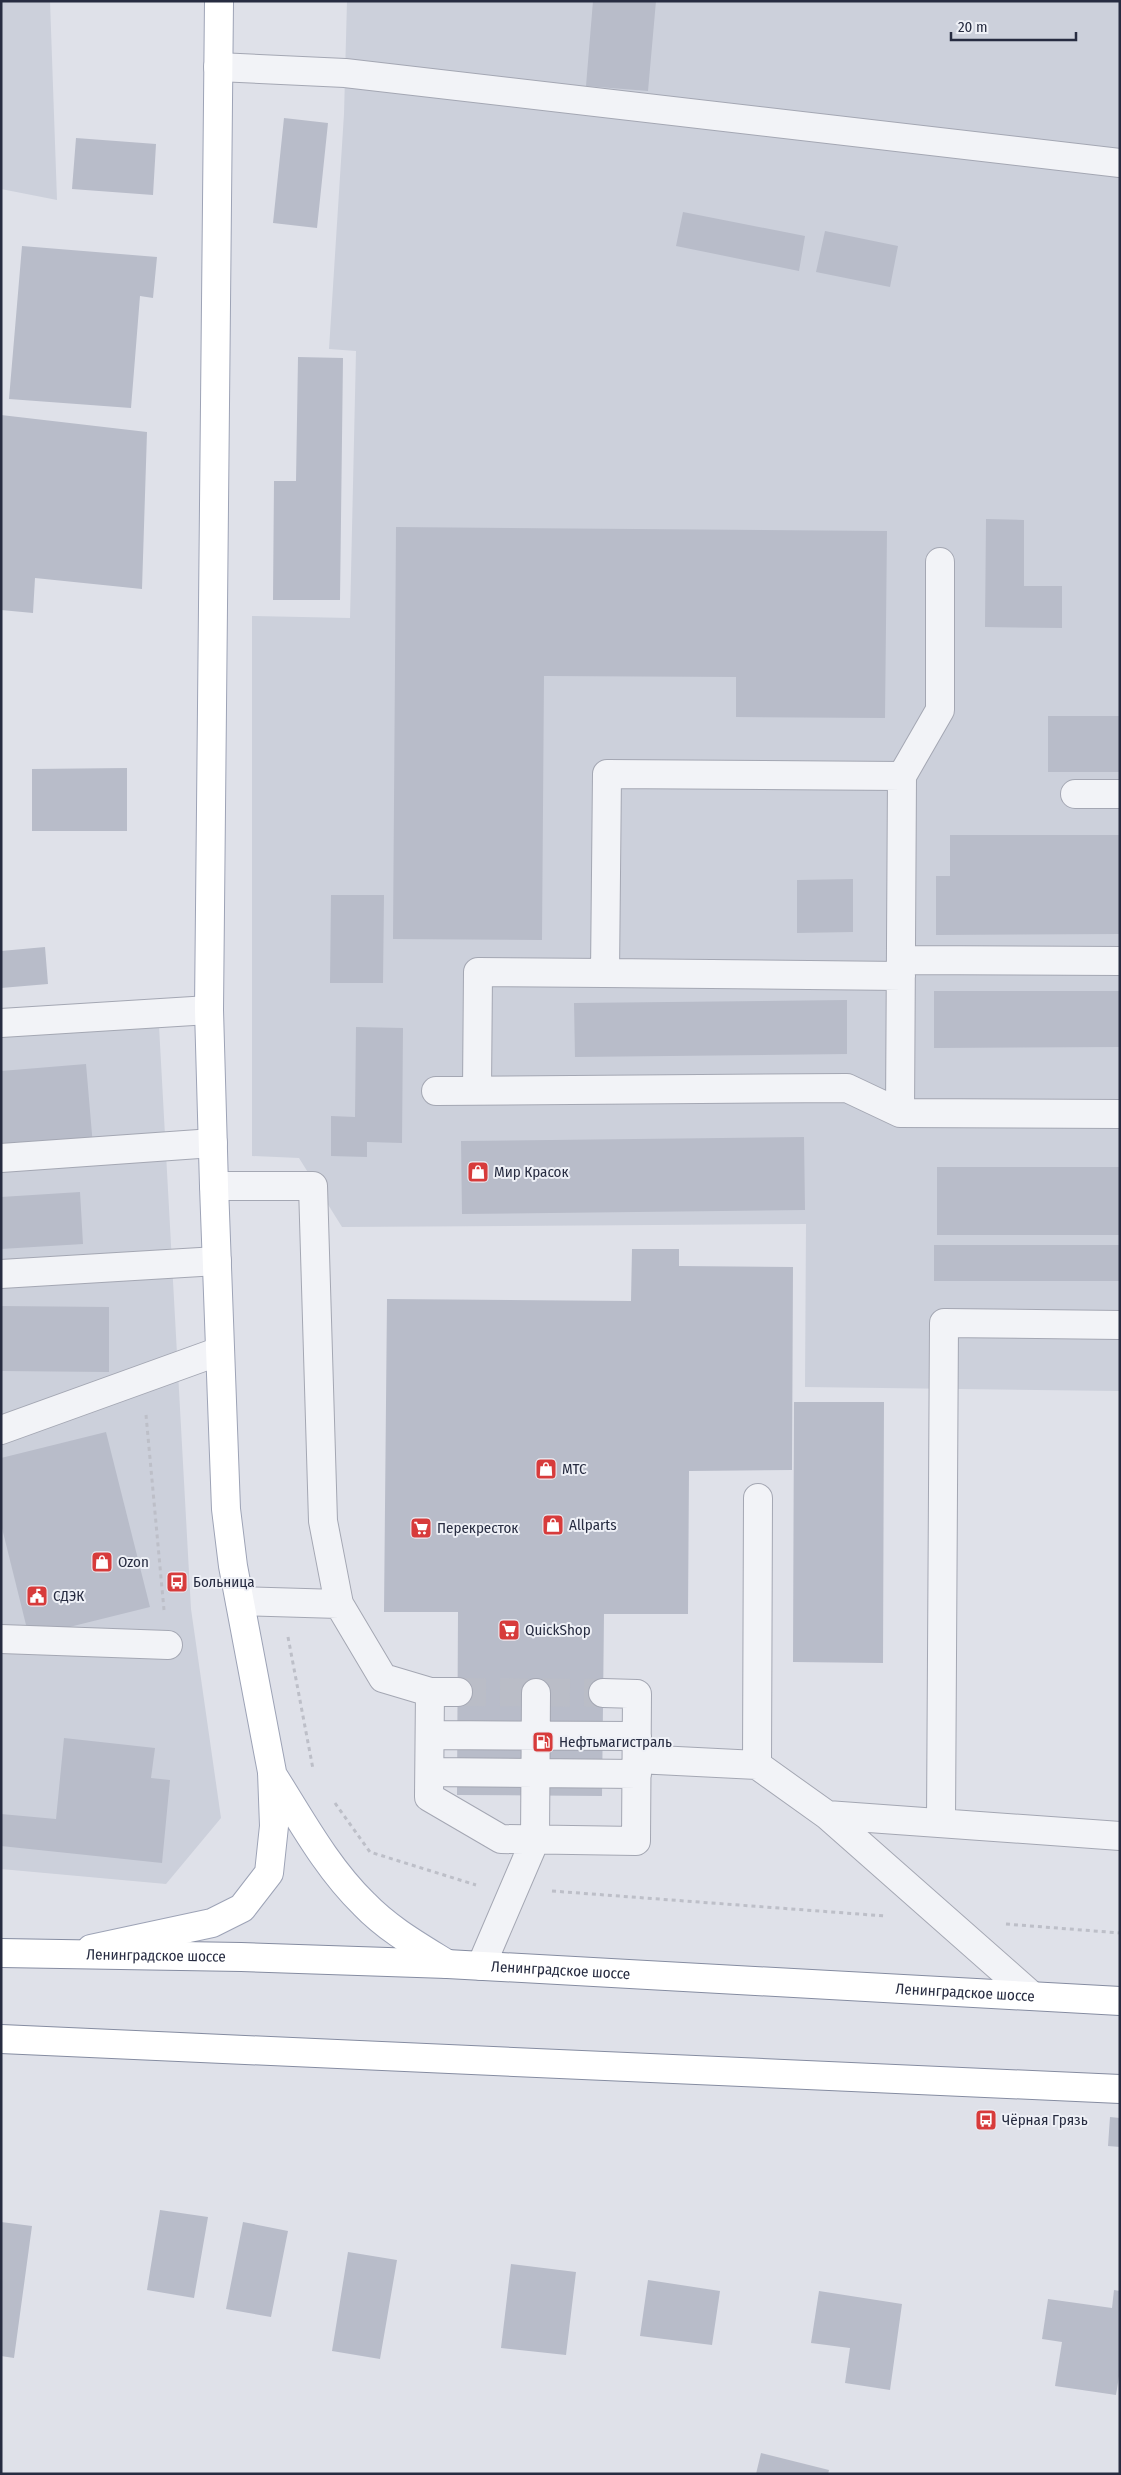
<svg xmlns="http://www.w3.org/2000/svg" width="1121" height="2475" viewBox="0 0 1121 2475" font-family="'Fira Sans Condensed',sans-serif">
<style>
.built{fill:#ccd0db}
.building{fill:#b8bcc9}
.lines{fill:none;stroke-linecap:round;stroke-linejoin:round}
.minor-tunnel{stroke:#babdc7;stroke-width:28;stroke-dasharray:28 14;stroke-linecap:butt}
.minor-casing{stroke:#a4a7b3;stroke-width:30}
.major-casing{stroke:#9da3b6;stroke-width:30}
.highway-casing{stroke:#858ca1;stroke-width:30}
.path{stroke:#bdbfc8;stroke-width:3;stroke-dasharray:4 4;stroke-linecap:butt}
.minor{stroke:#f2f3f7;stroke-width:28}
.major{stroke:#fff;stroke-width:28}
.highway{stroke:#fff;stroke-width:28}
.labels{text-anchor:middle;stroke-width:4;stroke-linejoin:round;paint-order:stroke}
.poi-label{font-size:15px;fill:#272c41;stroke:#eef0f6;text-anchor:start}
.street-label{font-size:15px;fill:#272c41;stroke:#eef0f6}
</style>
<rect width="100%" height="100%" fill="#dfe1e9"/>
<path class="built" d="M1,1H50L57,200L1,189Z
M347,1H1120V1391L805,1387L806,1224L342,1227L299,1158L252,1156V616L350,618L356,351L329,349L344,114Z
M159,1026L191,1609L221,1818L166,1884L1,1869V1037Z"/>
<path class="building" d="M593,1H656L648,91L586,86Z
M284,118L328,123L317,228L273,223Z
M76,138L156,144L153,195L72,189Z
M683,212L805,236L799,271L676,246Z
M825,231L898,246L890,287L816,272Z
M22,246L157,257L153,298L140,296L131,408L9,399Z
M298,357L343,358L340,600H273L274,481H296Z
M1,415L147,432L142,589L35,578L33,613L1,610Z
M986,519L1024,520V586H1062V628L985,627Z
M396,527L887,531L885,718L736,717V677L544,676L542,940L393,939Z
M1048,716H1120V772H1048Z
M127,768V831H32V769Z
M950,835H1120V934L936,935V876H950Z
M853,879V932L797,933V880Z
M331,895H384L383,983H330Z
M45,947L48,984L1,988V951Z
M934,991H1120V1047L934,1048Z
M847,1000V1054L575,1057L574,1003Z
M356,1027L403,1028L402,1143L367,1142V1157L331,1156V1116L355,1117Z
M86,1064L93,1146L1,1154V1071Z
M804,1137L805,1210L462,1214L461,1141Z
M937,1167H1120V1235H937Z
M80,1192L83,1244L1,1249V1197Z
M934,1245H1120V1281H934Z
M632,1249H679V1266L793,1267L792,1470L689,1471L688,1614H604L602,1796L457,1795L458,1612H384L387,1299L631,1301Z
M1,1306L109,1307V1372L1,1371Z
M794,1402H884L883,1663L793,1662Z
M106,1432L150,1607L29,1637L1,1524V1458Z
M64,1738L155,1748L151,1778L170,1780L162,1863L1,1846V1814L56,1819Z
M1110,2117L1120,2118V2147L1108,2146Z
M160,2210L208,2217L194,2298L147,2290Z
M1,2222L32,2226L14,2358L1,2356Z
M243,2222L288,2231L271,2317L226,2309Z
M348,2252L397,2260L380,2359L332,2351Z
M511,2264L576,2272L566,2355L501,2348Z
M648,2280L720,2291L712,2345L640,2336Z
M1114,2290L1120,2291V2370L1116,2395L1055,2386L1062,2342L1042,2339L1048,2299L1112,2308Z
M819,2291L902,2304L890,2390L845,2383L850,2348L811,2343Z
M761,2453L829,2470L828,2474H756Z"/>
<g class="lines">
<path class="minor-tunnel" d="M458,1692L603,1693"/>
<g class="minor-casing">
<path id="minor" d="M218,67L345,73L1120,163
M1075,794H1120
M901,960L1120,961
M901,976L605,973L607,774L902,776
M1,1023L209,1010
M477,1090L478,972L605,973
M436,1091L847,1088L900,1113L1120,1114
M900,1113L902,776L940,710V562
M1,1158L213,1143
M214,1186H313L323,1521L339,1604L383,1678L430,1692
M1,1274L217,1261
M1,1430L220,1351
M240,1601L339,1604
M1,1639L168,1645
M458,1692H430L429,1797L501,1839L636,1841L637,1694L603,1693
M430,1735L637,1736
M637,1759L757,1765L827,1815L1031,1995
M757,1765L758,1498
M430,1772L637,1774
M827,1815L1120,1836
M941,1823L944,1323L1120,1325
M481,1966L535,1840L536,1693"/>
</g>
<g class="major-casing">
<path id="major" d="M272,1774C300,1818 326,1867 364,1904C388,1929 418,1946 447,1964
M91,1949L212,1923L242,1908L269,1873L274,1826L272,1772L233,1566L226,1509L214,1186L209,1010L219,1"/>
</g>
<g class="highway-casing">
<g id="highway">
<path id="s1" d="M1,1953L241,1957L447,1964L1120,2001"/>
<path d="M1,2039L1120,2089"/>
</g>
</g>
<path class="path" d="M146,1415L164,1610
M288,1637L313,1769
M335,1803L370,1852L476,1885
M552,1891L885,1916
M1006,1924L1120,1933"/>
<use href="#minor" class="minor"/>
<use href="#major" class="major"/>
<use href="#highway" class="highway"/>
</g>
<defs>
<g id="shop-square" transform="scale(1.125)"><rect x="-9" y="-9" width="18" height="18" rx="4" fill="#d73b3b" stroke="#eef0f6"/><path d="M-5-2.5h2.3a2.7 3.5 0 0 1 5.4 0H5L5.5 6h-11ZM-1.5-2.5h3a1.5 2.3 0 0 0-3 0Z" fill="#fff"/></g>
<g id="supermarket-square" transform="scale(1.125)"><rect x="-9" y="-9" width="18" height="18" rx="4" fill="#d73b3b" stroke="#eef0f6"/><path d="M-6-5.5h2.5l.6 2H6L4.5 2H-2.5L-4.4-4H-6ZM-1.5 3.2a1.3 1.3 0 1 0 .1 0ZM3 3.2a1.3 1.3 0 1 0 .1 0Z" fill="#fff"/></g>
<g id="bus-square" transform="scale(1.125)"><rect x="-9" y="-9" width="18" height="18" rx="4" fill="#d73b3b" stroke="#eef0f6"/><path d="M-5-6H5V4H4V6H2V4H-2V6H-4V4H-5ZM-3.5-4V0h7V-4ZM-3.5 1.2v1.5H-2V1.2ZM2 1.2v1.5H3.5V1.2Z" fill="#fff"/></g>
<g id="civic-square" transform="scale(1.125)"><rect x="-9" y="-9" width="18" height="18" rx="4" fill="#d73b3b" stroke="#eef0f6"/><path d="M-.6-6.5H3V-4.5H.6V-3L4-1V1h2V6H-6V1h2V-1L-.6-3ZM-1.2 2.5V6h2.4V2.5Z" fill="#fff"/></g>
<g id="fuel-square" transform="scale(1.125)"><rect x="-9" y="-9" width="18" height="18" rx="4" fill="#d73b3b" stroke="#eef0f6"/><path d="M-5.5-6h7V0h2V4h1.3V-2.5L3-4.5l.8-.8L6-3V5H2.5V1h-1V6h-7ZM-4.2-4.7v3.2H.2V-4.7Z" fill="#fff"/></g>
</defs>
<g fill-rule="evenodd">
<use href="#shop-square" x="478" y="1172"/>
<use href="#shop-square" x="546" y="1469"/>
<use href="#shop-square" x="553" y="1525"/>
<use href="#supermarket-square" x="421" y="1528"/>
<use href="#shop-square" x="102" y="1562"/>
<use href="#bus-square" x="177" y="1582"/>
<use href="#civic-square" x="37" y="1596"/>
<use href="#supermarket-square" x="509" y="1630"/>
<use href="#fuel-square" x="543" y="1742"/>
<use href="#bus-square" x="986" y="2120"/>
</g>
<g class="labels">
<g class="poi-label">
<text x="494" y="1177">Мир Красок</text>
<text x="562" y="1474">МТС</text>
<text x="569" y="1530">Allparts</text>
<text x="437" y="1533">Перекресток</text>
<text x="118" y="1567">Ozon</text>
<text x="193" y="1587">Больница</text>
<text x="53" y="1601">СДЭК</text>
<text x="525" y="1635">QuickShop</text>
<text x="559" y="1747">Нефтьмагистраль</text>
<text x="1002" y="2125">Чёрная Грязь</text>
</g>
<g class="street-label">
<text dy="5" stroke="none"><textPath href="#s1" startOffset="155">Ленинградское шоссе</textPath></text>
<text dy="5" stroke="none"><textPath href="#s1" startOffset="560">Ленинградское шоссе</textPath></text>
<text dy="5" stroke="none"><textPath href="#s1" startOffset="965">Ленинградское шоссе</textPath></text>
</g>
</g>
<rect width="1121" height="2475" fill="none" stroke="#272c41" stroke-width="5"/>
<path d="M951 32v8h125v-8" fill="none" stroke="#272c41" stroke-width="2.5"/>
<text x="958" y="32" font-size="15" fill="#272c41" stroke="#eef0f6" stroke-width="4" paint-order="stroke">20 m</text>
</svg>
